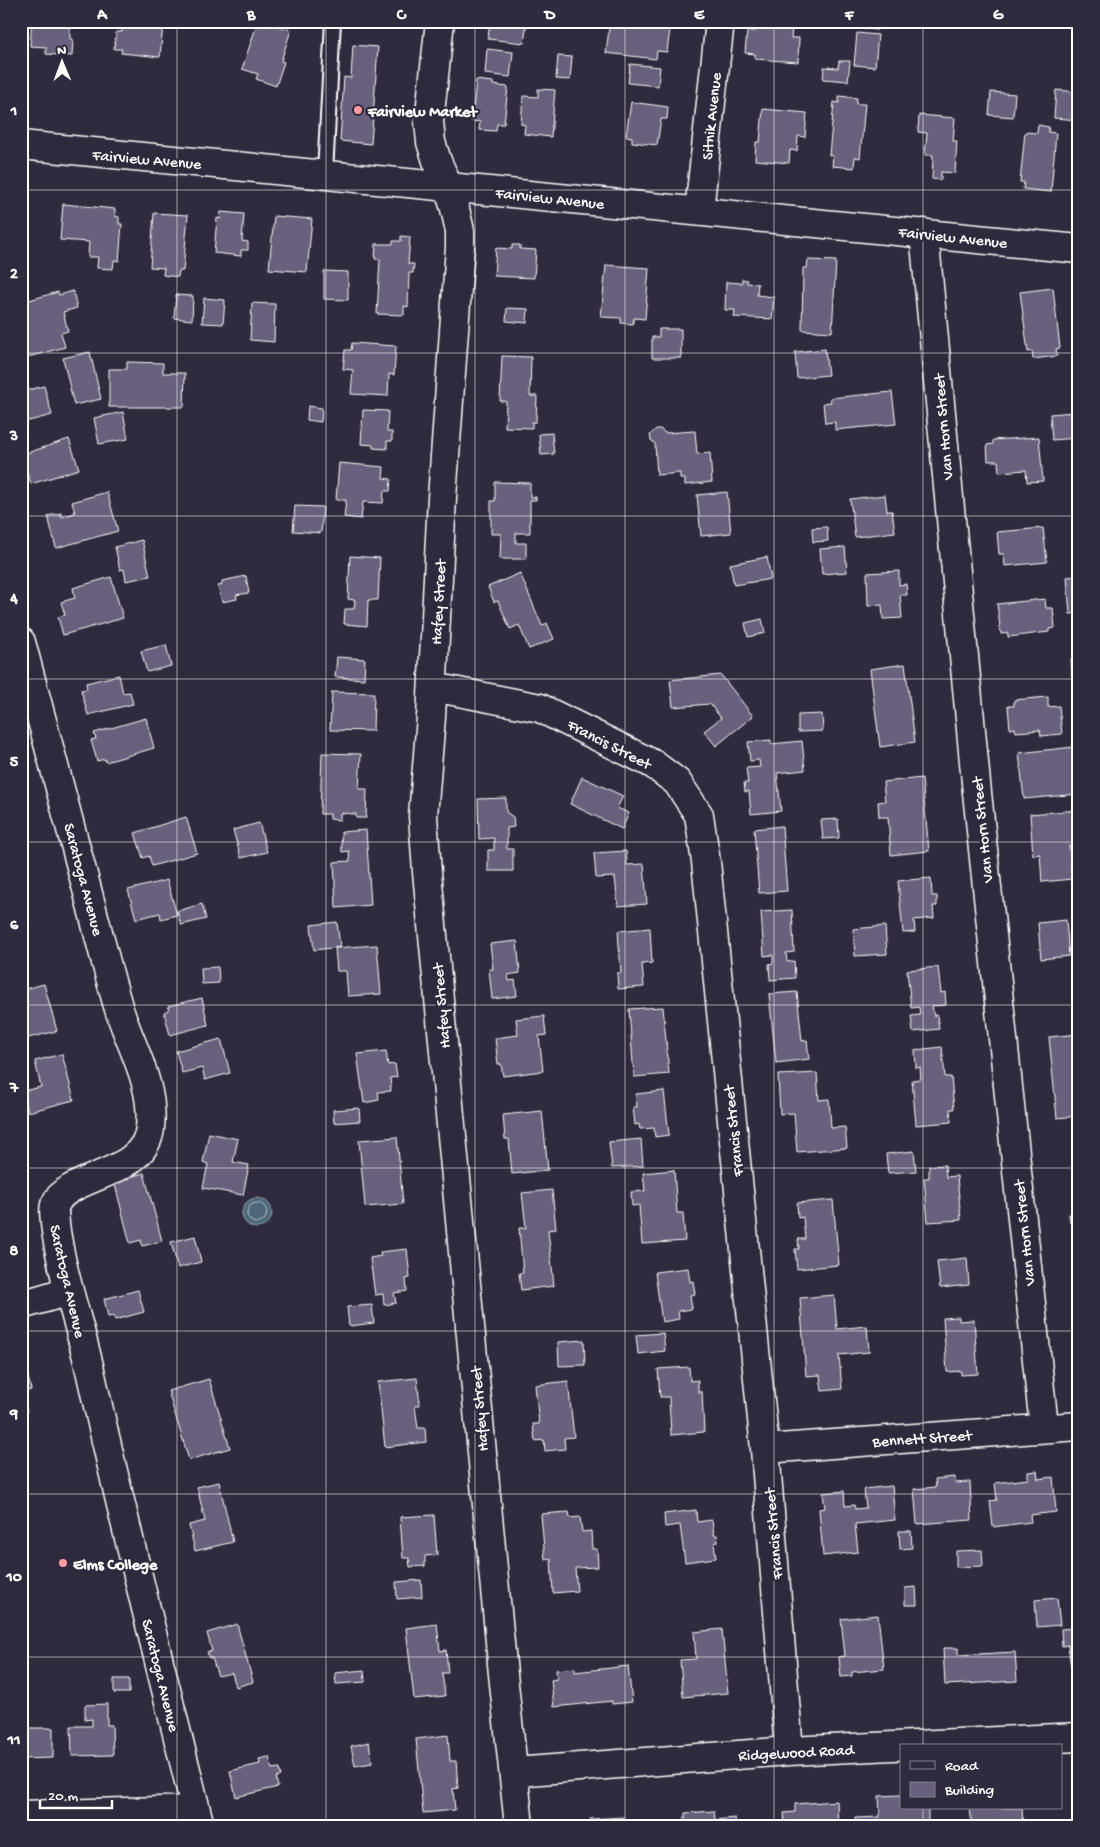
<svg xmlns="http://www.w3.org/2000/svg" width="1100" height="1847" viewBox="0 0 1100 1847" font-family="'Gochi Hand',sans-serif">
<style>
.water{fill:#4e6679;stroke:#95a3af}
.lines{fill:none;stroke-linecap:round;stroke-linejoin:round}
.shore{stroke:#b8c2c9;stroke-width:1}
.building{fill:#69607d;stroke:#fff}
.service-casing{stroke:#fff;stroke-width:18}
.minor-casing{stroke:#fff;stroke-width:31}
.secondary-casing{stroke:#fff;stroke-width:31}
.service{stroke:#2f2a3d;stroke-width:14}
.minor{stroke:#2f2a3d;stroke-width:28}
.secondary{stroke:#2f2a3d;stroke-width:28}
.grid{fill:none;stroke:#fff;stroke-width:1;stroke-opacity:0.55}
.poi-dot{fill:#ff9aa2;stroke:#2f2a3d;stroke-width:2}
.labels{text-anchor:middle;stroke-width:4.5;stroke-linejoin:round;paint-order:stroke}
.poi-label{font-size:16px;font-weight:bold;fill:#fff;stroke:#2f2a3d;text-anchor:start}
.street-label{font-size:16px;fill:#fff;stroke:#2f2a3d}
.neatline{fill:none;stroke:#fff;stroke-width:2}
.grid-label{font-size:16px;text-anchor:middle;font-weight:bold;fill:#fff}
</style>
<rect width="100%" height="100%" fill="#2f2a3d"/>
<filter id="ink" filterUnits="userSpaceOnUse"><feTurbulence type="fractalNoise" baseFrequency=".02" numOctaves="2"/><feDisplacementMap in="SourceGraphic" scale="10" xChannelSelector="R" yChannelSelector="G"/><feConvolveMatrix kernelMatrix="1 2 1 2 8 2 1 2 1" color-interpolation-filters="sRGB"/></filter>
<g filter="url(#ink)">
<path class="water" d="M242 1213a15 15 0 1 1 30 0a15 15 0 1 1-30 0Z"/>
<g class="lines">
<path class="shore" d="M247 1213a10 10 0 1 1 20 0a10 10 0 1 1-20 0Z"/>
</g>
<path class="building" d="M32,21H67L66,27L70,28V39H73L72,56L46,54V47L30,46Z
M258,21H263L291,30L281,61L284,62L276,86L256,79L258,74L242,69Z
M490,21H527L524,43L488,39Z
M579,21H607V25Z
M610,21L670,29L667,52L657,51L656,59L606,53Z
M855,21H878L877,30L855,28Z
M141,22L163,24L160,57L121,53L122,49H114L116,32H122V26L140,28Z
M757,27L792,29L791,38H799L798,62L755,59V54L745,53L747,31H756Z
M857,33L878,35L875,67L854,65Z
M353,45L378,47L371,144L340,141L344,77L351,78Z
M487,49L513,52L510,77L485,74Z
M558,56L572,57L570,80L556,79Z
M839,61H850L848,81L823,79L824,67L838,68Z
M630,64L660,67L658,86L628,83Z
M476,80L493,82V85L508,87L504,124H497L496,131L479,130L480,122L472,121Z
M538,89L555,90L551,137L524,134L525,125L521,124L523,96L538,97Z
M1056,90L1079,92V120L1054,118Z
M991,92L1015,94L1013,117L989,115Z
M839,96L857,98L856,104H865L860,158L855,157L854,168L832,166L833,156L829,155L834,102L839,103Z
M631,102L668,107L667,119H661L657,145L632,142V137L626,136Z
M763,109L807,113L805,137L798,136L797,151L790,150L789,163L755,160L756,142H760Z
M919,115L955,118L953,141H957L955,173L941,172V180L932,179L933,155H925L927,133L918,132Z
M1038,125L1049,127L1048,132L1056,133L1051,192L1023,189L1024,182H1020L1025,132L1037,133Z
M63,204L115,209V216L119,217V224H122L119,261L114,260L113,269L97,268L98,257H88L89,242L60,240Z
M221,212L244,214L242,241L248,242V250H241V256L214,253L217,218L220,219Z
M154,213L188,215L183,271H179L178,277L163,275L164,268L150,267Z
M274,216L312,219L307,272L269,269Z
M401,236L410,237L408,264H414L413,273H409L408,307L404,306V315L377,314L380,259H375L376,244H393V241H401Z
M512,245H520V249L536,250L534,278L494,276L496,248L512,249Z
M808,260L836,261L832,332L802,330L803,268H807Z
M606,265L649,268L645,319L634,318L633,324L621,323V318L601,317Z
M324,271L348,272V300L324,299Z
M742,279L747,280V283L758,284L757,295L774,297L772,319L734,317L735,310H725L726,282L742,283Z
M1053,288L1060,348L1056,349L1057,356L1033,359L1032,351L1028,352L1020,292Z
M73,291L77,308L63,312L68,331L61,333L65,347L21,359V319L26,318L22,302L58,292L59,295Z
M176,295L193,296L192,320L174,318Z
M204,298L225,300L223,324L202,323Z
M252,303L275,304L274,342L250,340Z
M507,308L528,309L527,323L506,321Z
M659,329H681V358H652V337H659Z
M352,343L396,346L394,375L389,374L388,396L351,394L353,370L343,369L345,350H351Z
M825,349L828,375L797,378L795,352Z
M90,352L101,399L74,405L63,358Z
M502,356L531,357L530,396H537L536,422H532V428L505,427L506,401H500Z
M127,362L163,363V373H185L184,407H109V369H127Z
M44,386L52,415L21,423V392Z
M892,392L896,424L835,430V422L825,423L823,403L831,402L830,398Z
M308,406L322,408L321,422L307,420Z
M363,410L388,411L387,432H392V441H387V449L373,448V445L361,444Z
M123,412L128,439L99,444L94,418Z
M1075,412L1077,438L1052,440L1050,414Z
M656,429H660L665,433L695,431L697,454L710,453L712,482L685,485V479H680V473L657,475L655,444L651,440L650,435Z
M552,433L554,454L541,455L539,434Z
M1039,437L1043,481L1027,482L1026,470L999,472L998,461H988L987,445L993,444V440Z
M69,439L79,469L31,484L21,455Z
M339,463L384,467L383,478L391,479L390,491H384L383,503L363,502L361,519L344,517L346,500H336Z
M495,482L530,483V497H536V500H530V533H516V543H526V559H500L501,534H491V501H495Z
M107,492L118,531L56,548L48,516L61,513L62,517L75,513L72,502Z
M727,492L731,533L701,536L697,495Z
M885,495L887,511H892L895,532L855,537L850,499Z
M295,506L323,507L321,533L293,531Z
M827,527L828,541L813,542L812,528Z
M1043,528L1047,562L1005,566L1004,554H999L997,532Z
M142,540L150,576L126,581L124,569L120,570L115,547Z
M845,547L847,572L822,574L820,549Z
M350,556L380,558L378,600H368L367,626L344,624L345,609H354L355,600L348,599Z
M767,557L771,579L734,585L730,564Z
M899,571V585L906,584L907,595H900L902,618L883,619L882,605L868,606L867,573Z
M520,573L542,626L547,623L554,639L529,649L519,625L510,629L498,601L494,602L488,587Z
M246,576L249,593L236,595L237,599L222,602L218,586L222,585V581Z
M1079,576V613L1070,614L1067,577Z
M111,577L123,618L63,635L58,617L65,615L61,602L75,598L73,588Z
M1045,599L1046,608H1053L1055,628L1049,629V632L1008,637V633L1001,634L997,604Z
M762,619L765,633L748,637L745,623Z
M166,645L171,666L147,672L141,651Z
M337,657L365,659L364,679L335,677Z
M1071,659H1079V677H1072Z
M905,664L915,742L880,747L870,669Z
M119,675L123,693L130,692L133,704L88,715L81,690L87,689L86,683Z
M721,675L753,716L716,746L704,731L721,718L710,704L673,707L670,680Z
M332,692L374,693L373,731L330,730Z
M1048,697V707L1059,706L1062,734L1041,736L1040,730L1016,732L1015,728L1010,729L1008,706H1014V700Z
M822,714L823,731L798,732V715Z
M146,718L154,748L106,762L105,759L97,761L91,740L96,739L94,733Z
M771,740V744L802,741L805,770L777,773L781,811L751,814L749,791L745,792L744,783H748L746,768L760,767L759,760L750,761L748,742Z
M1074,747L1078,794L1024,799L1019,753Z
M322,753L361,754L359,789H367L366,818H356V814L340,813V820L330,819V814H320Z
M582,777L623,796L617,808L629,813L622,829L570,804Z
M922,778L929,851L891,855L888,817H879L878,802L885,801L883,782Z
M506,798V812L513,817L514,827L507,828V849H513V871H488V850H494V838L479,839L478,799Z
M1079,810V830H1076L1078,845L1069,846L1072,879L1042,882L1040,854L1033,855L1030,814Z
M186,817L197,853L152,866L149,856L143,858L135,833Z
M838,819L839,838L823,839L821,820Z
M259,823L267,852L241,858L233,830Z
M782,826L787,891L759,893L754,829Z
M366,830L371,905L336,908L334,862L350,861L349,851L342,852L341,832Z
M626,851L627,865L644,864L647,904L618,906L615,877L596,878L594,853Z
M931,878L932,896H937V906H933L934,918L914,920L915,932L903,933L898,881Z
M167,880L177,915L161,919L160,913L136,919L128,890Z
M202,904L206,919L181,925L177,911Z
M792,910L794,952L786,953L787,962L794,961L795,978L770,980L769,964L773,963V955L764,956L761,912Z
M1066,920L1069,956L1041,959L1038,923Z
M337,922L340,947L314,950L311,925Z
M885,926L887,954L855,956L853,929Z
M650,928L652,963L642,964L644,987L618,989L617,973H621L618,931Z
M517,941L520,973L508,975L509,981L515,980L517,996L492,999L489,969H493L490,944Z
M377,945L381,994L348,996L346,971H337L335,948Z
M218,967L219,983L202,984L201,968Z
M938,967L941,993L945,992L946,1005L932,1006L934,1016L937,1015L939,1029L913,1032L911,1016L920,1015L919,1007L911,1008L907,970Z
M44,984L57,1031L28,1038L21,1014V990Z
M797,992L802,1041L807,1040L809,1059L776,1063L769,994Z
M202,998L208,1025L170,1035L164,1012L169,1010L168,1006Z
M663,1007L669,1074L634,1077L629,1009Z
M544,1016L546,1035L539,1036L543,1071L503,1076L501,1064H498L495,1038L518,1035L516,1019Z
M1079,1034V1116L1057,1118L1049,1037Z
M221,1039L230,1073L205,1080L202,1068L182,1073L176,1051Z
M942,1047L945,1077H951L954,1109H950L951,1122L916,1125L912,1080L921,1079L920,1067L916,1068L915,1050Z
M386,1051L388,1065L395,1064L397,1077L390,1078L391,1091L378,1092L379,1100L364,1103L357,1054Z
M62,1054L74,1100L28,1112L23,1091L41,1087L35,1061Z
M817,1073L819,1100L829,1099L831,1128L845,1127L847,1148L797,1152L794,1113L780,1114L778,1075Z
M664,1091L669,1135L655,1137L654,1128L640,1129L639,1124L635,1125L633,1107H637L636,1094Z
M359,1108L360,1121L334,1123L333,1110Z
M542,1111L548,1170L512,1174L509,1139H505L503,1115Z
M209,1133L238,1139L233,1162L249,1165L243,1195L203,1188L208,1164L203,1162Z
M397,1137L403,1204L365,1207L359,1140Z
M641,1139L643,1166L612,1168L609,1142Z
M914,1151L916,1171L888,1173L886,1154Z
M945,1165L946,1177L957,1176L961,1220L928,1222L924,1178H929V1166Z
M674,1170L677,1213H683L685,1241L642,1244L639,1205L632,1206L631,1192L645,1191L643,1173Z
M144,1173L162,1241L142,1246L141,1240L130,1243L114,1181Z
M552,1190L556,1229L548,1230L554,1286L521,1290L519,1273H523L519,1228H526L522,1193Z
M833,1200L839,1265L797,1269L795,1249H799L798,1239H805L803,1217L798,1218L797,1203Z
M1079,1202V1235L1075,1236L1074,1223H1070L1069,1214H1073L1072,1203Z
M195,1236L201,1262L178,1268L171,1242Z
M407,1249L410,1278L406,1279L407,1291L394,1293L396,1303L384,1305L383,1294L375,1295L370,1258L381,1256L380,1252Z
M967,1258L969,1285L940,1288L937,1261Z
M688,1268L690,1282L693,1281L695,1294L690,1295L692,1309L678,1311L679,1319L662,1322L655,1272Z
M138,1290L144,1312L115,1320L114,1316L108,1317L104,1299Z
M834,1295L837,1329L867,1326L869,1352L839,1355L842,1389L822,1391L820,1375L806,1376L800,1298Z
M372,1305L374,1323L349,1326L347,1307Z
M959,1317V1321L974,1320L978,1374L961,1375V1371L947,1372L943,1318Z
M663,1333L665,1351L638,1354L636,1335Z
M584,1340L585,1365L559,1366L558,1342Z
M24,1359L31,1390L23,1392L27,1412L21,1413V1360Z
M689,1367L690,1381L698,1380V1392H702L704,1432L671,1435L669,1397H660L658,1369Z
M417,1378L420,1405L415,1406L418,1428H425L426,1442L385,1447L378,1382Z
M209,1379L230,1448L189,1460L168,1391Z
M568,1381L574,1437L564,1438L565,1449L545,1451L544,1440L535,1441L533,1424H539L535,1385Z
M1037,1471L1038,1479L1053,1477L1056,1512L1030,1515L1031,1522L993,1527L990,1501L997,1500L995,1483L1028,1479V1472Z
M955,1477V1483L970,1482L972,1520L917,1524L914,1489L936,1487L935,1479Z
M219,1482L233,1542L195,1551L189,1525L205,1521L197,1487Z
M892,1486L895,1520L855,1524L858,1552L823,1556L819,1509L825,1508L823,1493L844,1491L845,1506L854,1505L855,1509L866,1508L864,1489Z
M696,1510L697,1522L712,1520L714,1535H717L718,1542L714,1543L716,1558L685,1562L680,1525L665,1527L664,1514Z
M569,1512L570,1518L580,1517L582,1532L591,1531L592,1549H597L598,1567L575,1568L577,1591L553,1593L551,1559L545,1560L541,1514Z
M434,1515L437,1555L425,1556V1566L410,1567L409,1558H403L400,1517Z
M899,1531H911L912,1548L900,1549Z
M982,1550L983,1566L956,1567V1551Z
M421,1580L422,1597L397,1599L396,1582Z
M916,1587L917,1605H905V1588Z
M1057,1598L1060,1625L1037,1627L1035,1600Z
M878,1615L884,1669L852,1672V1676L841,1677L839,1657L845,1656L841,1619Z
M237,1624L253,1682L236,1687L232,1673L218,1676L212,1658H209L207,1652L212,1651L207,1633Z
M437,1624L440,1651L446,1650L448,1673H442L445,1696L414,1699L406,1628Z
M1079,1628V1676L1078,1668H1071L1068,1645L1062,1646L1061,1629Z
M722,1629L728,1693L683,1697L680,1660L696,1659L694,1632Z
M943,1648H958V1655L1015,1652L1017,1681L945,1685Z
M628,1666L632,1702L612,1704V1701L554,1707L551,1680L557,1679L556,1670L575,1668V1672Z
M364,1670L365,1682L336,1684L335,1673Z
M114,1679H129V1693H114Z
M107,1704V1725H112L113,1755L72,1756L71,1726H92V1719L85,1720V1705Z
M21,1728H53V1758L21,1759Z
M448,1735L450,1761H456L458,1788L453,1789L455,1810L423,1813L416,1739Z
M369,1742L372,1763L355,1766L351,1746Z
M269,1757L272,1769L279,1768L281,1776L276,1778L278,1787L236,1797L230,1771L260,1764L259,1759Z
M901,1795V1808H928V1826H856L855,1818L880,1817L879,1796Z
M837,1801L838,1826H785L784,1813L795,1812V1804Z
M970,1808H1022L1023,1825L972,1826Z
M714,1811L715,1820L735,1818L736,1826H685V1813Z
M624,1817L625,1826H573L591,1825L590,1819Z"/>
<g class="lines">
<g class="service-casing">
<path id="service" d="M325,174L333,21"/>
</g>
<g class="minor-casing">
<path id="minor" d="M440,21L429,122L431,142L437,161L448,186L455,209L460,231V247L442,498L431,717L423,816L427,872L503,1674L519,1826
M699,211L720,21
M924,233L976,783L1044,1427
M21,642C43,722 64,802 85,882C96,923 106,965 118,1006C130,1046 155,1084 150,1128C145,1177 66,1174 55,1205C53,1210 55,1219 55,1224C62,1277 81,1327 92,1379C125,1529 163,1677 200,1826
M433,687L540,708L653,764L677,782L699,815L706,862L765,1449L789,1751
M21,1305L69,1291
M765,1449L1079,1426
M514,1772L789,1751L1079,1737
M21,1815L196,1810"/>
</g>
<g class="secondary-casing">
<path id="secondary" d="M21,145L1079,249"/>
</g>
<use href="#service" class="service"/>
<use href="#minor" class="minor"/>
<use href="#secondary" class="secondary"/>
</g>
</g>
<path class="grid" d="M177,21V1826M326,21V1826M475,21V1826M625,21V1826M774,21V1826M923,21V1746M21,190H1079M21,353H1079M21,516H1079M21,679H1079M21,842H1079M21,1005H1079M21,1168H1079M21,1331H1079M21,1494H1079M21,1657H1079M923,1808V1826"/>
<g class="poi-dot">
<circle cx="358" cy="110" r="5"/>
<circle cx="63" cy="1563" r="5"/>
</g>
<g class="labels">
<g class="poi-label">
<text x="368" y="116">Fairview Market</text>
<text x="73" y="1569">Elms College</text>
</g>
<g class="street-label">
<text transform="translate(710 116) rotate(-84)" y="6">Sitnik Avenue</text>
<text transform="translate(147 158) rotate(5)" y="6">Fairview Avenue</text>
<text transform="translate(550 197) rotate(6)" y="6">Fairview Avenue</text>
<text transform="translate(953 236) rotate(6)" y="6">Fairview Avenue</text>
<text transform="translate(942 427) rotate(-95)" y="6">Van Horn Street</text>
<text transform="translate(437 602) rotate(-87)" y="6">Hafey Street</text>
<text transform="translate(610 743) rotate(27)" y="6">Francis Street</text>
<text transform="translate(981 830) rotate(-96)" y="6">Van Horn Street</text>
<text transform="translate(85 879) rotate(75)" y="6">Saratoga Avenue</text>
<text transform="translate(440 1006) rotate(-95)" y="6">Hafey Street</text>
<text transform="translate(732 1131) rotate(-96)" y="6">Francis Street</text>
<text transform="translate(1023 1233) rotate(-96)" y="6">Van Horn Street</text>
<text transform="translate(69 1281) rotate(77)" y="6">Saratoga Avenue</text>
<text transform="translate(478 1409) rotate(-95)" y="6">Hafey Street</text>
<text transform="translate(922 1437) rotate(-4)" y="6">Bennett Street</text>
<text transform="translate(772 1534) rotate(-95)" y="6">Francis Street</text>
<text transform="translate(162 1675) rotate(76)" y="6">Saratoga Avenue</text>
<text transform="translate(796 1751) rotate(-3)" y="6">Ridgewood Road</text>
</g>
</g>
<rect width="1100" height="1847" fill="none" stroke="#2f2a3d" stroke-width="55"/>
<rect x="900" y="1744" width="162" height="65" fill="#2f2a3d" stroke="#827f8b"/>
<rect x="910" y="1761" width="25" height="8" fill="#2f2a3d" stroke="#827f8b"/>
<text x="945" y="1770" font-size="15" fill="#ffffff">Road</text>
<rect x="910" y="1782" width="25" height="15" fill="#69607d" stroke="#827f8b"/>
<text x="945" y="1794" font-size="15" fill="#ffffff">Building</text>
<g transform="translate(62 62) rotate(359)" stroke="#2f2a3d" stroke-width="4" paint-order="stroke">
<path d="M0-4L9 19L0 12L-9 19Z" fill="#ffffff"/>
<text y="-8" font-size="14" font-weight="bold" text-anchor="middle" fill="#ffffff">N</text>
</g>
<path d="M40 1800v8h72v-8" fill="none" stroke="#ffffff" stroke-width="2.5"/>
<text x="48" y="1800" font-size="15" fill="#ffffff" stroke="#2f2a3d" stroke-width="4" paint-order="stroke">20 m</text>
<rect x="28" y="28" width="1044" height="1792" class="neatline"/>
<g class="grid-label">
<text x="102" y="19">A</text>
<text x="251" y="19">B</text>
<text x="401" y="19">C</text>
<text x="550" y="19">D</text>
<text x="699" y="19">E</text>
<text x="849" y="19">F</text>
<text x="998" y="19">G</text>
<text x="14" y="115">1</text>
<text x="14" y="278">2</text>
<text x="14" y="440">3</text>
<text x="14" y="603">4</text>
<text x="14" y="766">5</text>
<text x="14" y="929">6</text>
<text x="14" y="1092">7</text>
<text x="14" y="1255">8</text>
<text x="14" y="1418">9</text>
<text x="14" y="1581">10</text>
<text x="14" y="1744">11</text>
</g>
</svg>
